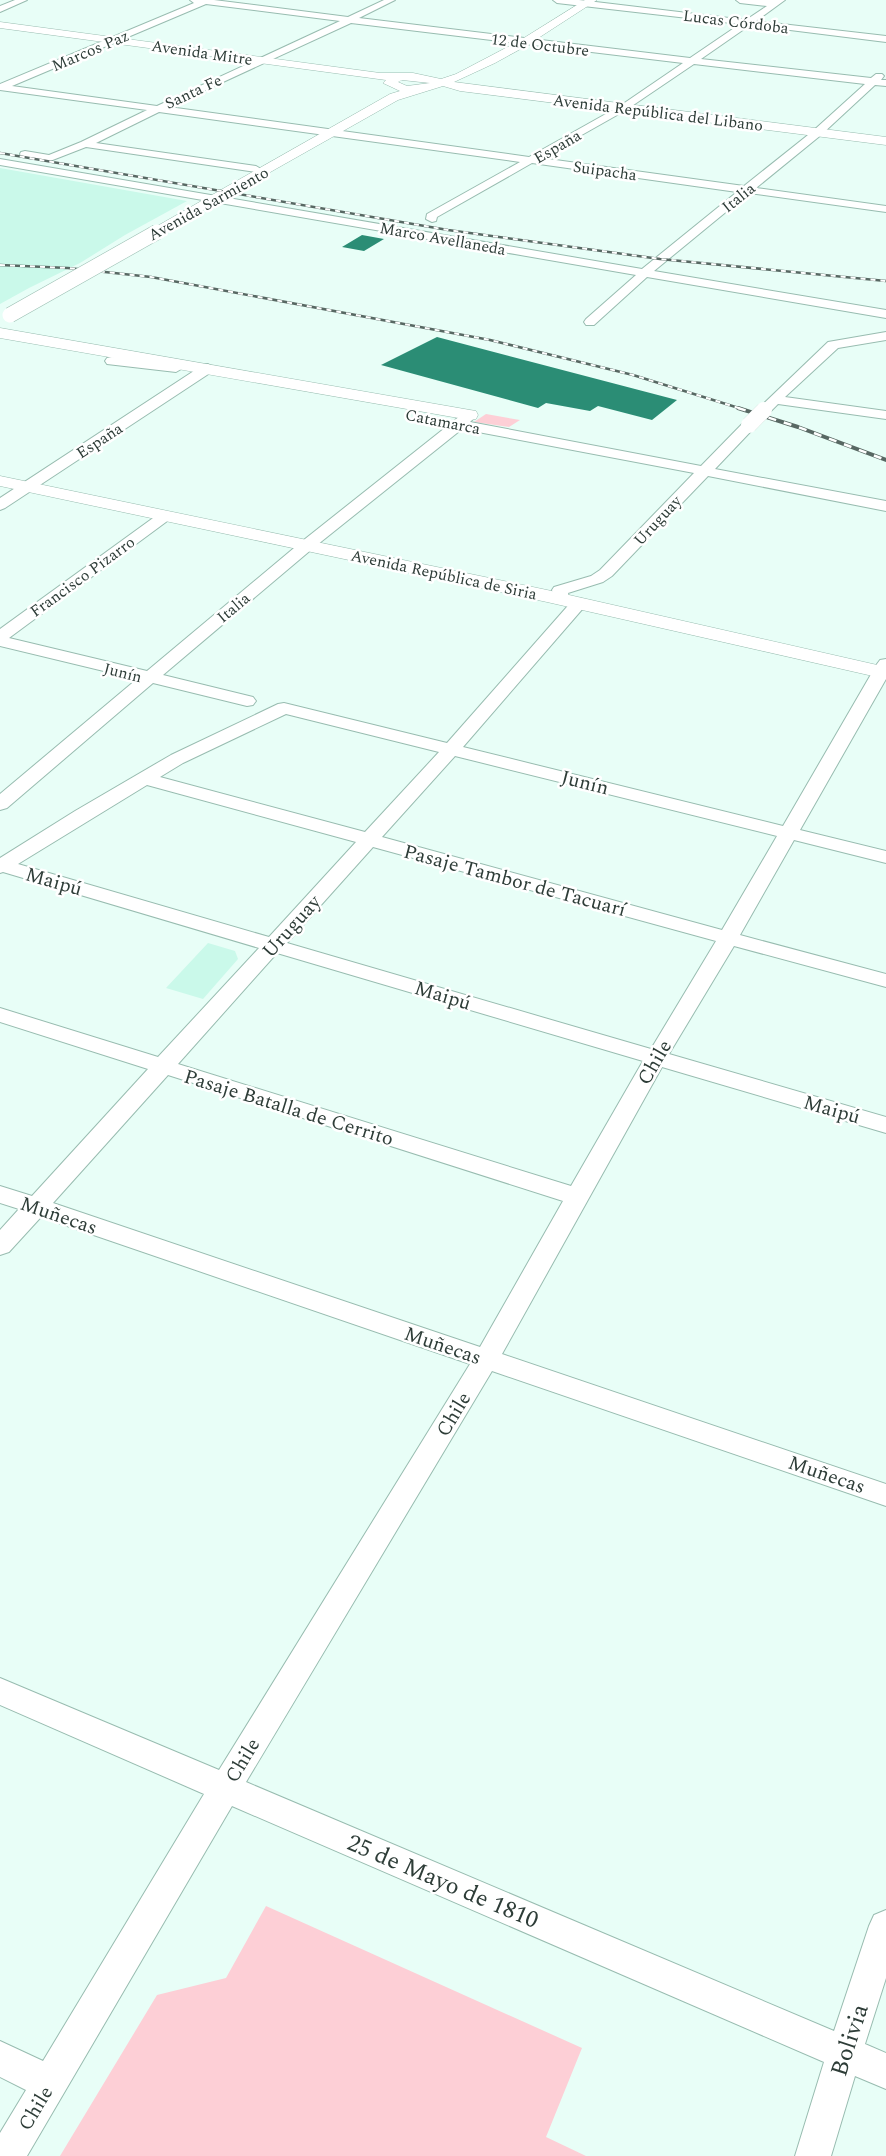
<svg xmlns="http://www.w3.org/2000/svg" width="886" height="2156" viewBox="0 0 886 2156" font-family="Spectral,serif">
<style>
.built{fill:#caf9ea}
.green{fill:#fdcfd6}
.building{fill:#2b8d75}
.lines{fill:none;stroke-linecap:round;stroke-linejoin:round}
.minor-casing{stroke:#98bcb0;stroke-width:2}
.major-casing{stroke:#98bcb0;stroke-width:1}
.minor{fill:#fff;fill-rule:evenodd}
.major{fill:#fff;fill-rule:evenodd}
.rail-far1-casing{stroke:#586863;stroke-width:2.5}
.rail-casing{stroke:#586863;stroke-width:4}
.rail-far1{stroke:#fff;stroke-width:2;stroke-dasharray:5;stroke-linecap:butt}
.rail{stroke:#fff;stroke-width:2.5;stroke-dasharray:8;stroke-linecap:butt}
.minor-bridge-casing{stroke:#98bcb0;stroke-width:16;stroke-linecap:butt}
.major-bridge-casing{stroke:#98bcb0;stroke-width:16;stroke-linecap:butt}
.minor-bridge{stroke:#fff;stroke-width:16}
.major-bridge{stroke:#fff;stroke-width:15}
.labels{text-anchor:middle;stroke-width:5;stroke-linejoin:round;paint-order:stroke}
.far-street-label{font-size:16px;fill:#2e3d38;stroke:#fff}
.street-label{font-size:20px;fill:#2e3d38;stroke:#fff}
.near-street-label{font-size:24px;fill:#2e3d38;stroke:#fff}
</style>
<rect width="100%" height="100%" fill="#e8fef7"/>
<path class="built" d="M0,168L187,201L125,235L80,263L29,288L0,304Z
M208,943L235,951L238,959L203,999L166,988Z"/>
<path class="green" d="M486,414L520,420L509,427L474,422Z
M266,1906L582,2048L546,2137L586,2156H60L157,1995L226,1978Z"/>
<path class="building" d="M362,235L384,239L364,251L342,247Z
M437,337L677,400L652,420L598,406L590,411L546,403L538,408L381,365Z"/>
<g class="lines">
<g class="minor-casing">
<path id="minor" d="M15,0H27L0,12V6Z
M190,0H214L348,17L384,0H395L359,18L690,58L740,24L557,3L553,0H579L746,20L767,6L740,3L736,0H785L756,21L886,36V42L750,25L701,59L871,78L876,74H882L884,76L881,80H886V86L875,85L821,135L756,188L886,206V212L749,193L654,271L886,310V318L647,277L594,325H586L584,322L586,319L636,275L0,165V159L642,269L737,192L532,163L437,217L436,221L432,222L426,219L427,214L520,162L159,112L96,143L256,166L261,169L256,172L86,147L50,161L21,156L20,154L21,152L25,151L49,155L81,142L147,110L0,90V84L194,3ZM206,4L340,21L157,106L12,86ZM351,23L683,63L620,106L529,157L169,107ZM694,64L865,84L813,131L744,186L541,158L626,110Z
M886,332V340L838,348L785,397L886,411V419L778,404L769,413L764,414L757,410L828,342Z
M112,357L153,360L181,365L183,368L176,372L107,364L105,361L107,358Z
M208,364L215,368L213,371L5,508L0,510V498L203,365Z
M470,411L477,415L470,422L701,466L744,422H754L756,425L754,428L715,469L886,501V511L708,476L612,576L603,582L568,593L569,599L567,602H555L552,590L554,587L591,576L600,570L694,473L462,429L312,549L163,675L253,697L256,701L253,705L247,706L153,683L7,808L0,810V794L137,679L0,646V629L160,513H170L173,516L170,519L9,638L147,671L300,543L465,412Z
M579,598L585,600L587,603L585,606L463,747L783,826L877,664L880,660L886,659V679L800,830L886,851V863L794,840L740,935L886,974V987L734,946L669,1054L886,1117V1133L662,1067L502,1354L886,1484V1506L492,1371L246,1782L834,2031L869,1926L874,1915L886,1910V1978L865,2044L886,2053V2089L855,2076L831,2156H795L824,2062L232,1806L27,2156H0V2133L26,2090L0,2077V2041L43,2061L204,1794L0,1705V1678L219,1770L470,1364L41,1217L9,1252L0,1255V1230L19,1209L0,1203V1186L32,1196L148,1069L0,1022V1008L158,1057L259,948L3,872L0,873V858L75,811L171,755L278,704L284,703L447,743L573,600ZM286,714L439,752L365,832L160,777L183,763ZM455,756L777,836L722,930L382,837ZM147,785L356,842L269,937L18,864ZM373,847L716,941L651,1049L287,943ZM277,953L643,1061L571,1186L178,1064ZM168,1075L563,1201L480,1347L53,1203Z"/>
</g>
<g class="major-casing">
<path id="major" d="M585,0H597L526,46L495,63L454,82L886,137V145L460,91L443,86L398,100L157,236L152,235L150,232L152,229L390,94L400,91L383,83L386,80L0,28V22L380,73H413L441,79L456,74L519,41ZM402,80L430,83L407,86L398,82Z
M0,328L470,410L476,411L478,415L476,419L470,420L0,338Z
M0,476L547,590L886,667V679L547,602L0,486Z"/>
</g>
<use href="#minor" class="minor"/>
<use href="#major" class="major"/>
<g class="rail-far1-casing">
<path id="rail-far1" d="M0,153L448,230L660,259L886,281
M0,265L68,268L151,277L490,340L633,375L742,409"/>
</g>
<g class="rail-casing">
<path id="rail" d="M738,408L798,427L886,460"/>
</g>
<use href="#rail-far1" class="rail-far1"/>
<use href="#rail" class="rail"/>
<g class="minor-bridge-casing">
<path id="minor-bridge" d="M749,425L764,410"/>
</g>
<g class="major-bridge-casing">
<path id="major-bridge" d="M10,315L157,232"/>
</g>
<use href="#minor-bridge" class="minor-bridge"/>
<use href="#major-bridge" class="major-bridge"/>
</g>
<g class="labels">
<g class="far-street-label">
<text transform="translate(736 21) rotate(7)" y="6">Lucas Córdoba</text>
<text transform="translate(540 44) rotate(7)" y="6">12 de Octubre</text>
<text transform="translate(90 50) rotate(-23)" y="6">Marcos Paz</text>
<text transform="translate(202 52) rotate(8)" y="6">Avenida Mitre</text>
<text transform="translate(193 91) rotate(-25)" y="6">Santa Fe</text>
<text transform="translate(658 112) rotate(7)" y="6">Avenida República del Libano</text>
<text transform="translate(557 146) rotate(-30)" y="6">España</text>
<text transform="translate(605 170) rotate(8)" y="6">Suipacha</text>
<text transform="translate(738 197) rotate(-39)" y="6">Italia</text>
<text transform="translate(208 203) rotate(-29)" y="6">Avenida Sarmiento</text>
<text transform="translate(443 238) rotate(10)" y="6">Marco Avellaneda</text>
<text transform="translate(443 421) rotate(11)" y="6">Catamarca</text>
<text transform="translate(99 440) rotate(-33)" y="6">España</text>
<text transform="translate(657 520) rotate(-47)" y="6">Uruguay</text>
<text transform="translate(444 574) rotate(12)" y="6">Avenida República de Siria</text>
<text transform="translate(82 576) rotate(-36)" y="6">Francisco Pizarro</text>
<text transform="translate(233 607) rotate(-40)" y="6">Italia</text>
<text transform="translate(123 672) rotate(14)" y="6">Junín</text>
</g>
<g class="street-label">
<text transform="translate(585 782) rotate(14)" y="7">Junín</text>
<text transform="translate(515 880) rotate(15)" y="7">Pasaje Tambor de Tacuarí</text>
<text transform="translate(54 881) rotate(16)" y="7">Maipú</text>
<text transform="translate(291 926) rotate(-48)" y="7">Uruguay</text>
<text transform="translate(443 995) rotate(17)" y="7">Maipú</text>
<text transform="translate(654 1062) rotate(-60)" y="7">Chile</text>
<text transform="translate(289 1107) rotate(17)" y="7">Pasaje Batalla de Cerrito</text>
<text transform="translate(832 1109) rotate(16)" y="7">Maipú</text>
<text transform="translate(59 1215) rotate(19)" y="7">Muñecas</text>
<text transform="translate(443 1345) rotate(19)" y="7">Muñecas</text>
<text transform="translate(453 1414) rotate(-59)" y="7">Chile</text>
<text transform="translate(827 1474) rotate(19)" y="7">Muñecas</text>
<text transform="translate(242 1760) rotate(-59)" y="7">Chile</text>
<text transform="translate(35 2108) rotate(-59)" y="7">Chile</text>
</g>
<g class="near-street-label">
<text transform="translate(443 1881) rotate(23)" y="8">25 de Mayo de 1810</text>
<text transform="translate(849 2040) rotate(-72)" y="8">Bolivia</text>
</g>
</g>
</svg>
